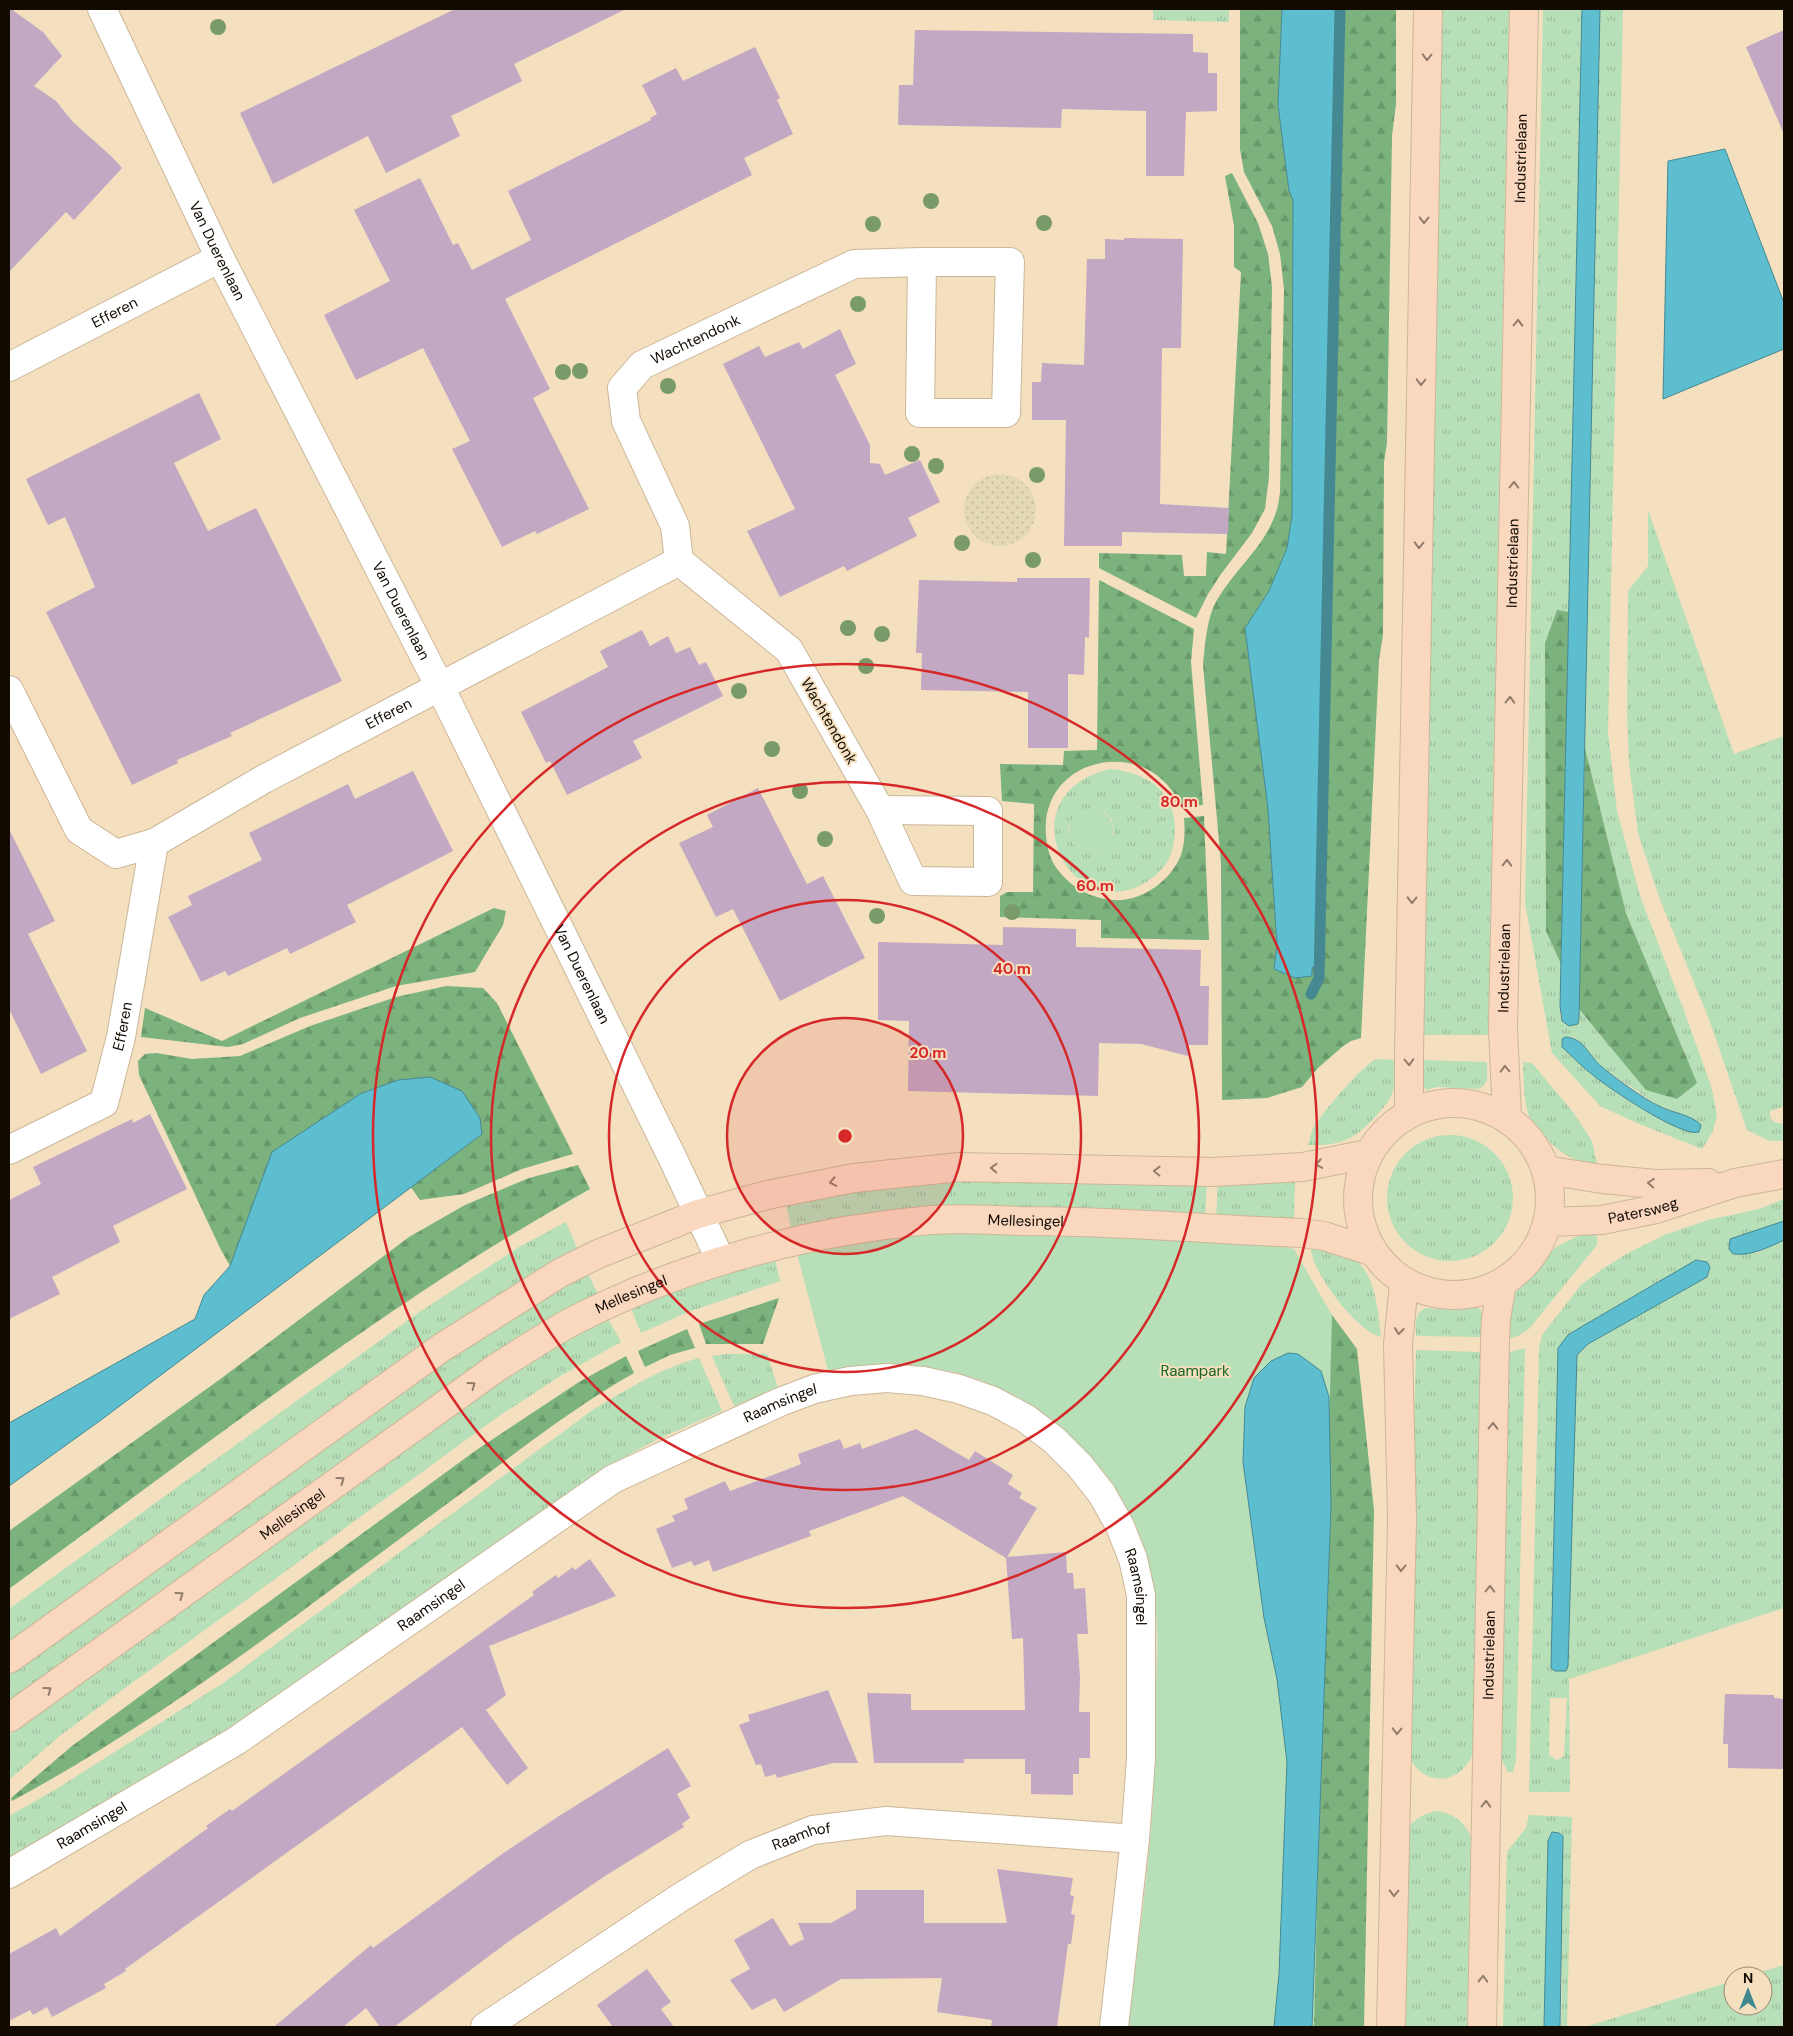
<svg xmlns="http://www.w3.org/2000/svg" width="1793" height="2036" viewBox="0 0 1793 2036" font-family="'DM Sans',sans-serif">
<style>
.grass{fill:url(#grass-tufts);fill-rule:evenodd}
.forest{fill:url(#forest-firs)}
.sand{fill:url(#sand-dots)}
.green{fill:#b7dfb8}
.water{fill:#5cbecf;stroke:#468892}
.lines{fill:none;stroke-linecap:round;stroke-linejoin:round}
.stream{stroke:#468892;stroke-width:11}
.building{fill:#c2a8c3}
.street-casing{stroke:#cbb798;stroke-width:30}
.secondary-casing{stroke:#cbb798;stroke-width:30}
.street{stroke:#fff;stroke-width:28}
.secondary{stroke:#fad8c0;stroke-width:28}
.tree{fill:#799b69}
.oneway{stroke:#927c6a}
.ring{fill:none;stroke:#d62828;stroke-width:2.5}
.labels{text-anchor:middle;stroke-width:4;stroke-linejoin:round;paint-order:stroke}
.street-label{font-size:15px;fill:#120b02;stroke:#f4dfbf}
.park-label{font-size:15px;fill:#156423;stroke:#f4dfbf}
.centre{fill:#d62828;stroke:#f4dfbf;stroke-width:2.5}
.ring-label{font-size:15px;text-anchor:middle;font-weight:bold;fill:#d62828;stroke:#f4dfbf;stroke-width:4;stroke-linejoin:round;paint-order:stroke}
</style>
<defs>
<pattern id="grass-tufts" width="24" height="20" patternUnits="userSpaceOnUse" patternTransform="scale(1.25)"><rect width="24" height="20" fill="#b7dfb8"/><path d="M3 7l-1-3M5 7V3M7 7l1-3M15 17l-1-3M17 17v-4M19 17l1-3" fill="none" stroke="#9cbe9d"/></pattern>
<pattern id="forest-firs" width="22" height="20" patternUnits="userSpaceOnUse" patternTransform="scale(1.25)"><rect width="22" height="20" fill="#7bb27e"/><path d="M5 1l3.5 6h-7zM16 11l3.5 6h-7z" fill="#69986b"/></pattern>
<pattern id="sand-dots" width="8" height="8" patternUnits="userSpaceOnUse" patternTransform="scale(1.25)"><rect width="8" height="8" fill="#e3d9b4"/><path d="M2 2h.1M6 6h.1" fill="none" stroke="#c2b999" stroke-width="1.8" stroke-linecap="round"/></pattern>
</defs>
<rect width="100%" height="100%" fill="#f4dfbf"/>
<path class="grass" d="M1153,9H1229V22L1153,20Z
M1442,9H1509L1488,1035H1422Z
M1543,9H1582L1569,612L1557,611L1545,643L1546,930L1561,964L1560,1017L1579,1018V1009L1603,1038L1686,1056L1626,913L1585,748L1600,9H1623L1608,732L1617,811L1641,899L1683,1008L1712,1089L1717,1116L1712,1133L1702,1149L1637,1123L1600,1106L1552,1053L1525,903ZM1565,1037H1573L1579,1041L1601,1067L1659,1106L1695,1120L1656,1117L1594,1076L1562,1047Z
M1648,510L1734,754L1784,736V1106L1770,1111V1117L1774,1122L1784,1124V1141H1770L1747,1130L1710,1022L1659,897L1638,833L1629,763L1627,714L1628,591L1648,566Z
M1110,769C1155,773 1183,800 1173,847C1170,863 1157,876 1143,884C1067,925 1005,794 1110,769ZM1104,811L1112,820L1114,833L1099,851C1079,853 1069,845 1068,825Z
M1376,1059L1396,1060C1395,1070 1396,1081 1393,1091C1390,1101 1383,1108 1376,1116C1354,1140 1340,1146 1308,1145C1310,1139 1311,1132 1314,1126C1325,1110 1360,1068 1376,1059Z
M1421,1060L1487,1062C1487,1072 1490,1085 1478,1089L1436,1087L1428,1090L1422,1087Z
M1523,1062L1532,1063L1573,1112L1592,1141L1597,1164C1571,1162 1554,1149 1539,1129C1536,1125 1531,1121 1529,1116C1523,1099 1524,1079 1523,1062Z
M1387 1198a63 63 0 1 1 126 0a63 63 0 1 1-126 0Z
M908,1180H1207L1205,1218L792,1232L785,1200Z
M1218,1180L1295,1182L1294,1220L1216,1218Z
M1784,1199V1221L1730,1239L1729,1249L1733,1255L1758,1253L1784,1240V1608L1569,1679L1570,1792H1529L1539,1348L1542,1335L1581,1285L1604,1268L1628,1253L1667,1234L1708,1220L1759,1209ZM1696,1260L1707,1262L1710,1267L1707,1277L1588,1344L1577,1355L1555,1671L1551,1668L1558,1348L1568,1335L1581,1327ZM1550,1698H1567L1564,1756L1557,1760L1549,1755Z
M566,1222L579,1253L9,1650V1609L418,1313L519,1247Z
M1597,1232V1245L1529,1329L1518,1336L1507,1339L1508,1310L1515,1293L1556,1247L1576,1237Z
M1310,1247C1320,1248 1336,1247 1345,1252C1376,1269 1377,1305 1381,1337C1358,1331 1326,1288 1316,1266C1313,1261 1312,1253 1310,1247Z
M774,1254L780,1281L688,1312L641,1333L630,1306Z
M587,1271L600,1299L9,1707V1673L411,1381Z
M1426,1308L1451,1310L1475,1308L1480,1309L1482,1314L1481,1337L1416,1336C1416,1324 1413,1314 1426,1308Z
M607,1317L621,1342L562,1375L499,1416L62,1734L9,1780V1736L27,1717L538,1352Z
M1525,1348L1516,1761L1513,1772H1508L1501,1759L1506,1353Z
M1416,1350L1481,1352L1474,1750C1462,1789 1417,1788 1406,1748Z
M726,1354H767L778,1388L734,1406L712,1356Z
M699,1358L722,1411L658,1439L612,1464L214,1741L9,1858V1816L58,1788L223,1683L594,1409C628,1389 661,1368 699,1358Z
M1438,1811C1454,1814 1463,1821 1471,1836L1467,2027H1400L1409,1826C1418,1817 1425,1813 1438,1811Z
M1529,1815L1572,1817L1567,2027H1561L1562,1976L1550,1835L1548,1841L1544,2027H1503L1507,1852L1526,1828Z
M1784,1965V2027H1585L1733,1981V2006H1763V1976H1748Z"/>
<path class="forest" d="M1240,9H1282L1278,105L1289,191L1293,200L1292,516L1287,548L1269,591L1245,628L1268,809L1277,945L1274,969L1317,967L1337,9H1396V104L1392,136L1387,443L1384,462L1383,635L1379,660L1361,1038L1351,1041L1342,1047L1318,1068L1302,1087L1267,1098L1222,1100L1221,863L1203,665C1205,646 1206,626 1213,608C1229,574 1263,550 1275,515C1278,508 1279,500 1280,492L1284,289L1280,254L1272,226L1244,172L1240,149Z
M1232,173L1258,223L1268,254L1272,287L1269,477L1265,509L1252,533L1221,574L1208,594L1196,618L1099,568V553L1182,555L1184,576H1206L1207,552L1226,554L1241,272L1234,267V226L1225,176Z
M1099,580L1194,629L1191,662L1203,805L1181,807C1151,733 1039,755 1046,835C1047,848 1050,860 1058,870C1072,888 1090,898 1113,900C1141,902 1170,882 1181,855C1185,843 1185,830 1184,818L1204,816L1209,940L1101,938V920L1000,917V896L1007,892H1033L1034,804L1002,801L1000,764L1063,765L1064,751L1097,750Z
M1557,610L1569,612L1561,964L1546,931L1545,643Z
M1585,748L1626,913L1697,1083L1677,1099L1646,1090L1579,1009Z
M494,908L506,911L503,925L475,972L396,986L300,1018L243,1044L228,1047L141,1037L145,1008L222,1041Z
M446,986L483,988L497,1003L573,1154L522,1169L464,1194L420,1200L410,1186L481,1135L480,1118L472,1108L430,1077L398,1080L360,1094L240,1240L230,1266L220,1248L139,1075L138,1061L145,1054L156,1053L192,1059L240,1056L310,1026L396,997Z
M578,1165L590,1189C537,1219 485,1250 435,1283C289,1379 150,1486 9,1589V1531L219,1380L409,1237L465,1205L529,1178Z
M779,1298L763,1344H706L699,1324Z
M1309,1304L1332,1315L1357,1349L1374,1510L1364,2027H1312L1331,1505Z
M687,1329L695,1348L670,1355L645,1367L638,1351Z
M626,1356L634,1373C567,1411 506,1461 444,1506C304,1609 166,1718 12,1801L11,1798L72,1746L475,1451L579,1382Z"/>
<path class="sand" d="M964 510a36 36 0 1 1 72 0a36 36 0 1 1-72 0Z"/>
<path class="green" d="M1069 830a22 22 0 1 1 44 0a22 22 0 1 1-44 0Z
M930,1228L1264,1243L1294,1249L1332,1315L1314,2027H1128C1136,1960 1146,1893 1151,1826C1155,1788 1154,1749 1155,1711C1156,1673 1160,1634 1154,1596C1152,1582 1146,1568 1142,1554C1139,1543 1137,1531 1132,1520C1113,1478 1082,1443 1046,1416C979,1366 908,1358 828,1370L796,1250Z"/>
<path class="water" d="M1282,9H1337L1317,967H1312V976L1295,978L1274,969L1277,945L1268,809L1245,628L1269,591L1287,548L1292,516L1293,200L1289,191L1278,105Z
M1582,9H1600L1579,1018L1578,1024L1569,1026L1562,1021L1560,1006Z
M1725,149L1784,303V349L1663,399L1668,161Z
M1565,1037C1585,1038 1587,1055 1602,1067C1615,1078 1644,1099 1659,1106C1672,1113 1690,1114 1701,1125L1699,1132C1682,1138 1609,1088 1594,1076C1582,1067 1572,1056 1562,1047V1039Z
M430,1077L462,1091L480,1118L482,1134L101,1420L9,1486V1423L195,1319L204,1295L230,1266L272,1152L360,1094L398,1080Z
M1784,1221V1240C1767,1248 1752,1256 1733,1254L1729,1249L1730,1239Z
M1696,1260L1707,1262L1710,1267L1707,1277L1588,1344L1577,1355L1568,1666L1566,1671H1555L1551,1668L1558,1348L1568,1335L1581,1327Z
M1288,1353L1298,1354L1321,1371L1329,1397L1331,1505L1312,2027H1274L1279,1974L1287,1762L1277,1679L1264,1618L1243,1462L1245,1407L1254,1378L1271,1361Z
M1552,1832L1559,1833L1563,1836L1560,2027H1544L1548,1841Z"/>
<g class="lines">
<path class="stream" d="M1311,994L1319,978L1340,9"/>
</g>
<path class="building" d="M9,9H11L43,32L62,56L34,86L56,101L73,122L112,157L122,168L74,220L66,212L9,272Z
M455,9H626L514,64L522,81L451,116L460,136L386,173L368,136L273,184L240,113Z
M915,30L1193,34V52L1208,53V73H1217V111L1186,112L1184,176H1146V111L1062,109L1061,128L898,125L899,85H913Z
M1784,30V134L1746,47Z
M755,47L780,98L777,100L793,134L744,158L752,175L505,299L550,389L533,398L589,509L537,534L535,531L502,547L452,449L470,441L423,348L356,380L324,315L390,281L354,210L420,178L453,245L458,243L472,270L531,240L508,191L651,120L650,118L657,114L642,85L676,68L683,81Z
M1124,238L1183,239L1181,348H1162L1160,504L1229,508L1228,534L1122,532V546H1064L1066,420H1032V382H1041L1042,363L1084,365L1087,259H1105V239L1124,240Z
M840,329L856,364L835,375L870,445V463L880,464L885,475L920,460L940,502L908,518L917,536L847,571L844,566L780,597L747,531L795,509L723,364L759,346L765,357L799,342L803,349Z
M199,393L221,439L174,463L208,531L256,508L342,681L230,733L232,736L177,760L178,763L132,785L46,612L95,587L65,517L48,525L26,479Z
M1017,578H1090L1089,638L1085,637L1084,675L1068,674V748H1028V692L921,690L922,653H916L919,580L1017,582Z
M642,630L650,646L668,636L676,653L690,647L699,665L706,662L723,696L633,741L642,758L567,795L550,761L546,763L521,712L608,667L600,651Z
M413,771L453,851L347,905L356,922L290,954L287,948L228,976L225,971L201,982L168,917L192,905L188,896L262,860L249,833L348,784L355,799Z
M758,788L807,884L823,876L865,958L780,1001L733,909L716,917L679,843L713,827L707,815Z
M9,829L55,921L28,934L87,1051L41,1074L9,1009Z
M1003,927L1076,929V947L1201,950L1200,986H1209L1208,1045H1188V1056L1141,1044L1099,1043L1098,1096L908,1091L909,1021L878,1020V942L1003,945Z
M150,1114L187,1189L113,1226L120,1242L52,1277L60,1294L9,1319V1200L41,1184L33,1167L132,1119L133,1123Z
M916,1429L969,1460L975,1451L1013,1475L1008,1484L1022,1493L1019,1498L1037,1508L1007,1557L1066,1552L1067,1573H1073L1074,1589L1085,1588L1088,1634H1077L1080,1678L1079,1712H1090V1758H1079V1774H1073V1795L1031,1794V1774H1025V1759H964V1763H874L867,1693L911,1694V1710H1025L1023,1638L1012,1639L1006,1558L903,1496L809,1531L811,1536L713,1572L709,1560L694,1566L691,1561L672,1568L656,1529L675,1521L672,1516L688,1509L684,1499L725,1481L730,1491L786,1470L801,1464L798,1454L840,1439L844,1449L860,1443L862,1449Z
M590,1559L616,1596L489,1646L506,1695L486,1710L528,1768L507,1785L462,1727L125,1969L126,1971L104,1984L106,1988L52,2017L47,2007L33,2015L30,2010L9,2021V1954L56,1928L60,1936L208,1828L206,1826L230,1809L232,1811L534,1595L532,1592L556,1575L558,1578L573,1567L575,1570Z
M828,1690L858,1763H833L777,1778L776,1774L765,1777L761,1764L756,1765L739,1725L750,1721L748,1715Z
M1725,1694L1774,1695V1698L1784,1699V1769L1728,1768V1744H1723Z
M668,1748L691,1786L677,1794L690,1818L682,1824L684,1827L605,1876L512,1939L394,2027H380L366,2008L343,2027H274L371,1945L373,1948L502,1854L559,1816Z
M997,1869L1073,1878L1070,1895L1074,1896L1071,1914L1075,1915L1071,1944H1068L1057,2027H991L992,2020L937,2012L942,1978L841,1979L784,2012L775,1998L752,2010L730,1980L750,1969L734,1940L773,1918L790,1946L804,1939L798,1923H831L856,1909V1890H924V1923H1007Z
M647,1969L671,2002L661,2009L674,2027H613L597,2005Z"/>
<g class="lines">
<g class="street-casing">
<g id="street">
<path id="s1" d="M102,9L220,258L440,687L672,1157L721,1261"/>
<path id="s2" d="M9,367L220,258"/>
<path d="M9,690L79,830L116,854L154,843"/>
<path id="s3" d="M880,810L988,811V882L913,881L880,810L789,650L679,561L675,526L626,421L622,388L642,365L854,264L922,262H1010L1006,413H920L922,262"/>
<path id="s4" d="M9,1150L104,1103L121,1037L154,843L264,779L679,561"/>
<path id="s5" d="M9,1874L236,1741L613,1479L780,1402L814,1389L850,1381L887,1378L923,1381L959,1389L993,1401L1025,1418L1054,1440L1080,1466L1102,1494L1120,1526L1133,1559L1141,1595V1759L1135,1839L1114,2027"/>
<path id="s6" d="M485,2027L681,1897L750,1855L813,1830L886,1821L1135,1839"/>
</g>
</g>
<g class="secondary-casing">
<g id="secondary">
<circle cx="1454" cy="1199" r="96"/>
<path d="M1409,1112V1054L1428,9"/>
<path id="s7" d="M1507,1118L1503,1029L1524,9"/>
<path d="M1546,1170L1602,1179L1655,1184L1708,1183"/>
<path id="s8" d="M1548,1222L1602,1220L1656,1209L1735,1183L1784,1174"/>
<path d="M9,1659L441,1348L560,1273L598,1254L698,1214L767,1195L854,1178L959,1167L1213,1172L1303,1167L1367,1154"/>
<path id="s9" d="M9,1718L496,1368C522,1352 548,1334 575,1320C685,1264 810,1230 932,1220C961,1218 991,1220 1020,1221C1114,1221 1208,1229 1301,1233L1324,1236L1371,1251"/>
<path d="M1391,2027L1402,1519L1398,1344L1404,1283"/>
<path id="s10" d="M1482,2027L1495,1340L1496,1319L1502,1283"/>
</g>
</g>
<use href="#street" class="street"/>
<use href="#secondary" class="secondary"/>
</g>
<g class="tree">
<circle cx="218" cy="27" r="8"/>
<circle cx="931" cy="201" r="8"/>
<circle cx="1044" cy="223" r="8"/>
<circle cx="873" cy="224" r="8"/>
<circle cx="858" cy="304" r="8"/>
<circle cx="580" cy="371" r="8"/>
<circle cx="563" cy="372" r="8"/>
<circle cx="668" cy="386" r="8"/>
<circle cx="912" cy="454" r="8"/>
<circle cx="936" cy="466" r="8"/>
<circle cx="1037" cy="475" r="8"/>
<circle cx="962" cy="543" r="8"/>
<circle cx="1033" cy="560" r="8"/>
<circle cx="848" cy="628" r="8"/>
<circle cx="882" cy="634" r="8"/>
<circle cx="866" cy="666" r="8"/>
<circle cx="739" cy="691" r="8"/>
<circle cx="772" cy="749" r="8"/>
<circle cx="800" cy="791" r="8"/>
<circle cx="825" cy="839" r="8"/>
<circle cx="1012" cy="912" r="8"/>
<circle cx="877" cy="916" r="8"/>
</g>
<defs><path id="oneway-chevron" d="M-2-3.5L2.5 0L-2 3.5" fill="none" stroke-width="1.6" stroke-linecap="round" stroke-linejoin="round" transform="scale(1.25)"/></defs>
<g class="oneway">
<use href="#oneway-chevron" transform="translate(1427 57) rotate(91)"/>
<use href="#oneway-chevron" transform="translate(1424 220) rotate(91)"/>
<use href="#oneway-chevron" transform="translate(1518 323) rotate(-89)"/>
<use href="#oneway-chevron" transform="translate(1421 382) rotate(91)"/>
<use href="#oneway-chevron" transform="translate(1514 485) rotate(-89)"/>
<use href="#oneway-chevron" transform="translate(1419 545) rotate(91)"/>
<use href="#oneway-chevron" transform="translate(1510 700) rotate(-89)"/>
<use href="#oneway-chevron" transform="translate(1507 863) rotate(-89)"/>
<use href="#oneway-chevron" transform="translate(1412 900) rotate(91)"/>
<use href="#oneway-chevron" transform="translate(1409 1062) rotate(88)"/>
<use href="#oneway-chevron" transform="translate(1505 1069) rotate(-92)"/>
<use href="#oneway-chevron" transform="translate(1319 1164) rotate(170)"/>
<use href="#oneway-chevron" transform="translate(994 1168) rotate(-178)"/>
<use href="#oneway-chevron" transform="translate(1157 1171) rotate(-179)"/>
<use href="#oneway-chevron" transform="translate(833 1182) rotate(169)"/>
<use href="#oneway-chevron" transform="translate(1651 1183) rotate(-176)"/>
<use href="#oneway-chevron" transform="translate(1399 1331) rotate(96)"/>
<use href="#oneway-chevron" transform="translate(472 1385) rotate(-36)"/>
<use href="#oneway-chevron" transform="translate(1493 1426) rotate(-89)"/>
<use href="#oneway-chevron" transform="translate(341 1480) rotate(-36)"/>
<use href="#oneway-chevron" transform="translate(1401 1568) rotate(91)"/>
<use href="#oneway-chevron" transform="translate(1490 1589) rotate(-89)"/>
<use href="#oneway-chevron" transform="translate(180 1595) rotate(-36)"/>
<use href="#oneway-chevron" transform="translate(48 1690) rotate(-36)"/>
<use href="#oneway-chevron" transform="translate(1397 1731) rotate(91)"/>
<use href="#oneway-chevron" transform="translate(1486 1804) rotate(-89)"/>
<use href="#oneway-chevron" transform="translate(1394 1893) rotate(91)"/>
<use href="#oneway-chevron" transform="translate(1483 1979) rotate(-89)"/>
</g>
<circle cx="845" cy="1136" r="118" fill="#d62828" fill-opacity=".12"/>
<g class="ring">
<circle cx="845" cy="1136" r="118"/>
<circle cx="845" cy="1136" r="236"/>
<circle cx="845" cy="1136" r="354"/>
<circle cx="845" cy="1136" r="472"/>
</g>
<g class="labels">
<g class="street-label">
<text dy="5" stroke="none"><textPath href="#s7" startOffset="960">Industrielaan</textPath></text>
<text dy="5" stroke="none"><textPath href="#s1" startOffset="268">Van Duerenlaan</textPath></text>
<text dy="5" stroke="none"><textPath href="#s2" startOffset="119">Efferen</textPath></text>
<text dy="5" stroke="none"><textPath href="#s3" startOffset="932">Wachtendonk</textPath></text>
<text dy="5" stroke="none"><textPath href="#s7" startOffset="555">Industrielaan</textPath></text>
<text dy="5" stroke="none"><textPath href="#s1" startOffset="672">Van Duerenlaan</textPath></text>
<text dy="5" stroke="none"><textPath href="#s4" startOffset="639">Efferen</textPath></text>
<text transform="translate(829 721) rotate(60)" y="5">Wachtendonk</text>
<text dy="5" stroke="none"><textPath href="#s7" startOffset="150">Industrielaan</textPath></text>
<text dy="5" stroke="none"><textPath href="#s1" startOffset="1078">Van Duerenlaan</textPath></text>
<text dy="5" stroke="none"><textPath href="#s4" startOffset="185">Efferen</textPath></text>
<text dy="5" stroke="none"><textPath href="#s8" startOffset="96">Patersweg</textPath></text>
<text dy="5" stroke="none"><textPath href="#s9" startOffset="1159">Mellesingel</textPath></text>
<text dy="5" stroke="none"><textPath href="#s9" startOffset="754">Mellesingel</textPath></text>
<text dy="5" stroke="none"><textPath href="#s5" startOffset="906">Raamsingel</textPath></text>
<text dy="5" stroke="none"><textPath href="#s9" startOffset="349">Mellesingel</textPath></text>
<text dy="5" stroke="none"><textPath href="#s5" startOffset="1371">Raamsingel</textPath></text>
<text dy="5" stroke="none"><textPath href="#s5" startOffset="501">Raamsingel</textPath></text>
<text dy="5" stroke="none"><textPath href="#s10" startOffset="372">Industrielaan</textPath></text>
<text dy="5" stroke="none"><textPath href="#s5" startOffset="96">Raamsingel</textPath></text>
<text dy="5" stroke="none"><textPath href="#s6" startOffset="371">Raamhof</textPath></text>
</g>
<g class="park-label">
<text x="1195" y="1376">Raampark</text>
</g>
</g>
<circle cx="845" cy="1136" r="8" class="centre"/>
<g class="ring-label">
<text x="1179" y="807">80 m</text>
<text x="1095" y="891">60 m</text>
<text x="1012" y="974">40 m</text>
<text x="928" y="1058">20 m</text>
</g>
<rect width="1793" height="2036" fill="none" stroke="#120b02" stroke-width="20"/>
<g transform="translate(1748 1991)"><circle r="24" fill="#f4dfbf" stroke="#9a8a73"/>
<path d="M0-4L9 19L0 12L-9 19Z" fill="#40878f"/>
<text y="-8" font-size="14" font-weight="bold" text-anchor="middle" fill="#120b02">N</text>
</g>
</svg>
